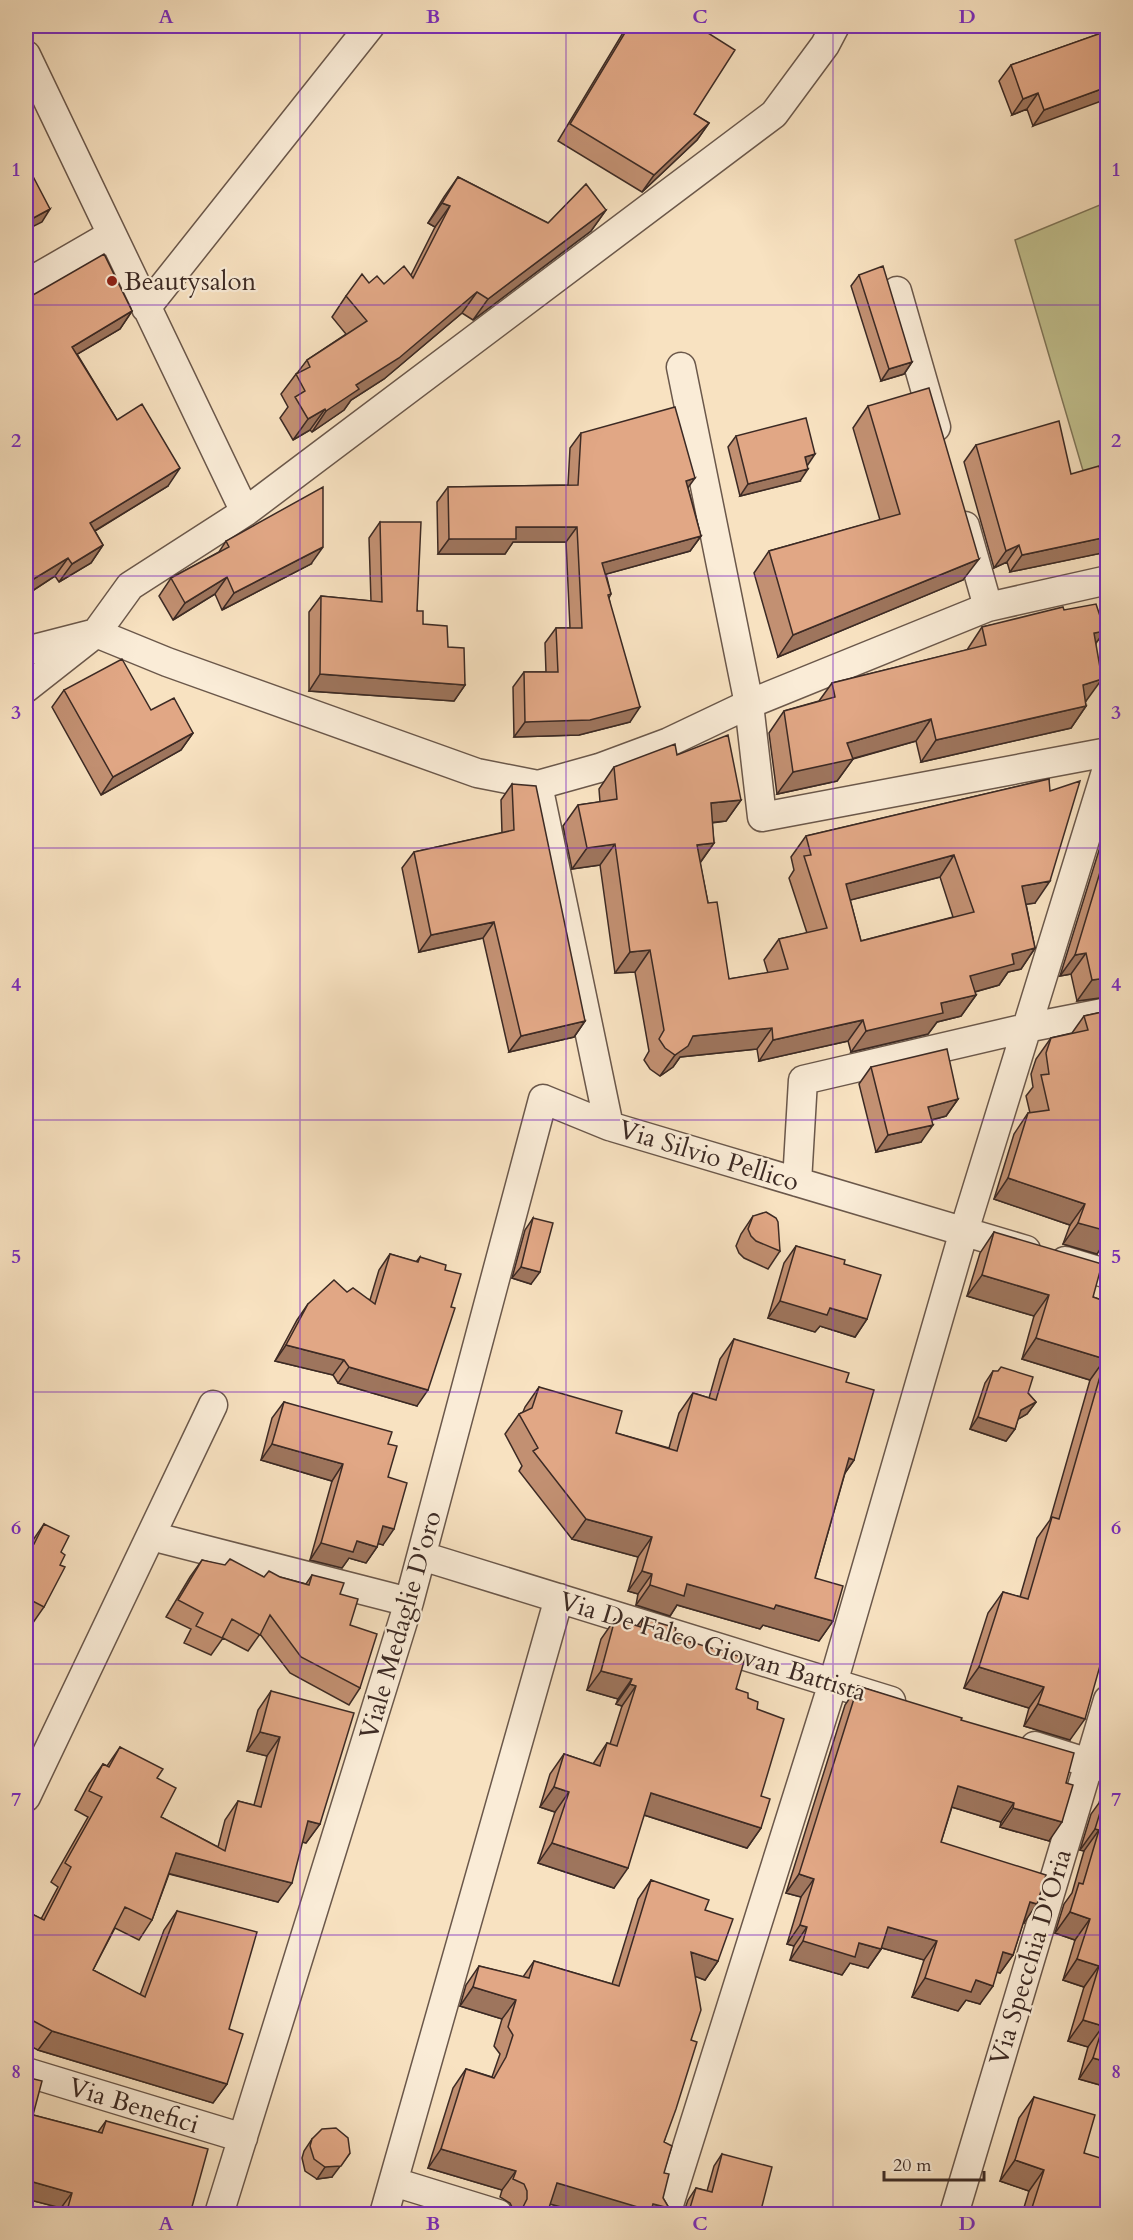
<svg xmlns="http://www.w3.org/2000/svg" width="1133" height="2240" viewBox="0 0 1133 2240" font-family="Cardo,serif">
<style>
.green{fill:#c2c290;stroke:#7f765a;stroke-width:1.5}
.lines{fill:none;stroke-linecap:round;stroke-linejoin:round}
.minor-casing{stroke:#6b584b;stroke-width:31}
.minor{stroke:#faecd7;stroke-width:28}
.wall{fill:#c29072;stroke:#3c2a24;stroke-width:1.5;fill-rule:evenodd}
.shaded-wall{fill:#9e755d;stroke:#3c2a24;stroke-width:1.5}
.building{fill:#e1a785;stroke:#3c2a24;stroke-width:1.5;fill-rule:evenodd}
.grid{fill:none;stroke:#7b2cbf;stroke-width:1.5;stroke-opacity:0.55}
.poi-dot{fill:#8f2418;stroke:#faecd7;stroke-width:2}
.labels{text-anchor:middle;stroke-width:4.5;stroke-linejoin:round;paint-order:stroke}
.poi-label{font-size:26px;fill:#3c2a24;stroke:#faecd7;text-anchor:start}
.street-label{font-size:26px;fill:#3c2a24;stroke:#faecd7}
.neatline{fill:none;stroke:#7b2cbf;stroke-width:2}
.grid-label{font-size:20px;text-anchor:middle;font-weight:bold;fill:#7b2cbf}
</style>
<rect width="100%" height="100%" fill="#f8e2c1"/>
<filter id="stains"><feTurbulence type="fractalNoise" baseFrequency=".00333" numOctaves="4"/><feColorMatrix values="0 0 0 0 .2 0 0 0 0 .09 0 0 0 0 .02 0 0 0 .5 -.17"/></filter>
<radialGradient id="worn" r=".72"><stop offset=".6" stop-color="#630" stop-opacity="0"/><stop offset="1" stop-color="#630" stop-opacity=".3"/></radialGradient>
<path class="green" d="M1107,202V552L1015,240Z"/>
<g class="lines">
<g class="minor-casing">
<path id="minor" d="M26,55L245,512
M26,284L111,235
M897,291L936,427
M146,308L370,26
M681,367L749,704L762,817L1108,752
M965,526L988,607
M26,651L96,633L167,662L477,773L538,785L599,768L669,742L749,704L988,607L1108,580
M26,688L96,633L130,586L245,512L774,114L825,45L835,26
M538,785L609,1126L1026,1250
M797,1182L803,1080L1026,1028L1108,1012
M1065,1261L1108,1274
M151,1536L409,1602
M422,1556L891,1701
M1035,1746L1108,1769
M26,1797L213,1405
M26,2072L243,2138
M394,2182L498,2214
M219,2214L409,1602L543,1099L609,1126
M384,2214L559,1598
M666,2214L833,1683L964,1231L1108,765
M954,2214L1108,1700"/>
</g>
<use href="#minor" class="minor"/>
</g>
<path class="wall" d="M627,26H697L694,114L709,123L697,140L642,192L558,141Z
M1107,31L1033,126L1027,109L1012,115L999,81L1011,65Z
M458,177L548,223L606,210L591,231L473,320L462,313L384,379L351,400L344,410L312,432L310,430L293,440L280,418L288,407L281,394L296,374L298,372L307,360L346,334L332,317L346,296L411,275L435,227L428,223L444,197Z
M859,275L912,362L904,374L881,381L851,286Z
M26,299L132,311L120,329L77,354L117,420L168,486L95,531L103,545L91,563L59,582L55,576L26,595Z
M868,406L963,580L778,657L754,573L769,551L880,520L853,428Z
M581,433L688,488L701,536L690,551L606,574L611,594L609,598L630,722L579,735L514,737L513,687L524,672H546L545,643L556,628H570L566,542H513L505,554H438L437,502L448,487L568,485L570,448Z
M736,436L800,481L740,496L728,447Z
M976,445L1071,474L1107,552L1010,572L1007,562L994,568L964,462Z
M380,522L423,624L448,647L465,685L454,701L309,691V612L321,596L371,601L369,538Z
M226,541L311,564L222,610L215,594L173,620L159,596L171,578L219,552Z
M1064,610L1105,631L1096,643L1086,701H1085L1086,706L1071,728L921,762L916,741L853,759L837,781L777,794L769,733L784,711L819,701L832,683L967,650L982,627Z
M64,690L151,710L193,733L181,750L101,795L52,707Z
M677,755L741,800L726,821L712,823L714,843L700,863L708,903L729,979L768,973L764,960L779,939L807,933L789,878L794,870L791,857L806,836L1049,779L1035,903L1026,904L1035,948L1021,969L1008,972L999,985L975,992L976,995L961,1016L937,1022L928,1034L851,1052L848,1041L759,1061L757,1049L680,1057L673,1067L660,1076L650,1069L644,1060L649,1051L635,972L615,973L600,865L572,869L563,826L578,805L600,802L599,789L614,767ZM940,877L953,917L861,941L850,900Z
M512,784L585,1021L574,1037L509,1052L483,938L419,952L402,868L414,852L502,833L501,800Z
M1107,836V997L1077,1001L1071,974L1060,976L1100,847Z
M1107,1011L1097,1254L1063,1244L1070,1225L994,1199L1014,1134L1028,1113H1030L1026,1096L1033,1087L1031,1074L1036,1059L1051,1038L1072,1033L1084,1016Z
M871,1067L958,1099L946,1116L932,1120L921,1142L876,1152L859,1084Z
M753,1216L780,1251L768,1269L744,1258L739,1253L736,1246L741,1234Z
M533,1218L531,1284L512,1278L525,1230Z
M994,1232L1093,1297L1107,1302V1614L1070,1740L1024,1726L1029,1708L964,1688L988,1613L1003,1592L1020,1597L1037,1538L1050,1520L1090,1380L1022,1359L1034,1316L967,1296L980,1253Z
M796,1246L844,1264L867,1319L855,1337L820,1326L815,1332L768,1318L784,1263Z
M390,1254L416,1262L420,1257L417,1406L338,1383L333,1375L275,1361L297,1320L308,1304L347,1292L370,1300L379,1270Z
M734,1339L846,1382L854,1460L845,1473L815,1578L833,1621L819,1641L763,1625L760,1629L677,1605L670,1616L636,1605L638,1594L628,1591L638,1557L572,1539L519,1471L522,1466L505,1434L519,1414L523,1412L525,1407L539,1387L616,1433L669,1448L679,1413L693,1393L709,1398L720,1359Z
M993,1371L1028,1393L1036,1402L1027,1414L1018,1419L1015,1429L1006,1441L970,1429L985,1383Z
M284,1402L388,1444V1477L383,1545L378,1543L377,1547L366,1563L349,1558L342,1568L310,1560L332,1481L261,1460L272,1418Z
M44,1524L61,1552L60,1565L44,1607L30,1627L26,1625V1541L31,1543Z
M202,1560L264,1577H280L306,1584L312,1575L340,1594L350,1625L360,1688L349,1705L290,1673L260,1634L248,1651L223,1638L211,1655L184,1643L191,1629L166,1617L190,1577Z
M643,1618L674,1637L748,1698L757,1709L761,1796V1828L747,1848L644,1815L614,1888L538,1863L555,1812L540,1807L550,1774L564,1754L593,1764L607,1743L610,1744L622,1706L616,1704L618,1699L587,1690L601,1639L615,1619L637,1626Z
M858,1686L961,1720L1049,1841L1000,1827L1001,1822L952,1807L941,1842L1024,1923H1023L1013,1955L1000,1973L997,1972L980,2004L966,2000L958,2011L912,1997L924,1960L882,1948L868,1968L850,1963L842,1975L790,1960L794,1946L787,1944L801,1897L786,1893L845,1705Z
M271,1691L320,1824L306,1843L302,1842L278,1902L169,1874L152,1920L139,1940L115,1928L93,1970L140,1995L164,1930L177,1911L229,2029L227,2084L213,2103L38,2050L26,2044V1911L41,1919L58,1887L51,1882L88,1817L75,1810L89,1784L103,1764L107,1766L120,1747L157,1778L161,1817L218,1847L225,1820L238,1801L254,1805L267,1756L247,1751L258,1710Z
M1107,1781V2087L1079,2079L1088,2047L1068,2041L1084,1987L1063,1980L1075,1940L1055,1933L1064,1904L1072,1893L1084,1851L1080,1850L1091,1814L1099,1803L1104,1785Z
M651,1880L705,1910L718,1961L705,1980L695,1976L691,2040L664,2142L663,2198L669,2208L665,2214H586L550,2204L547,2214H500L503,2210L514,2211L510,2203L500,2197L502,2190L428,2168L453,2088L466,2069L492,2077L500,2054L494,2046L502,2019L460,2006L466,1985L479,1966L523,1977L534,1961L612,1984L638,1899Z
M26,2077L33,2115L98,2132L106,2121L190,2214H60L61,2208L26,2199Z
M1034,2097L1084,2153L1107,2214H1022L1029,2191L1000,2181L1019,2118Z
M312,2139L332,2177L317,2179L305,2171L302,2158L304,2151Z
M722,2154L760,2214H683L688,2200L696,2188L707,2191L714,2166Z"/>
<path class="shaded-wall" d="M1107,87V99L1033,126L1044,110Z
M1038,93L1027,109L1012,115L1023,99Z
M709,123L697,140L642,192L654,175Z
M442,203L450,206L435,227L428,223Z
M50,209L42,222L26,230V222Z
M606,210L591,231L473,320L488,299Z
M477,292L462,313L384,379L351,400L344,410L312,432L326,411L356,385Z
M132,311L120,329L59,365L72,347Z
M912,362L904,374L881,381L889,369Z
M325,409L310,430L293,440L308,419Z
M815,454L807,466L805,457Z
M180,468L168,486L78,541L90,523Z
M808,469L800,481L740,496L748,484Z
M695,478L684,493L686,481Z
M516,527H577L566,542H513L505,554H438L449,539Z
M701,536L690,551L592,578L602,563Z
M1107,537V552L1010,572L1022,555Z
M103,545L91,563L59,582L72,564Z
M1019,545L1007,562L994,568L1006,551Z
M323,547L311,564L222,610L234,593Z
M68,558L55,576L26,595V590L32,580Z
M979,559L963,580L778,657L793,635Z
M227,577L215,594L173,620L185,603Z
M1105,631L1089,652L1094,633Z
M320,674L465,685L454,701L309,691Z
M1102,679L1086,701L1068,707L1083,685Z
M1086,706L1071,728L921,762L936,740Z
M640,707L630,722L579,735L514,737L525,722Z
M931,719L916,741L851,759H853L837,781L777,794L793,772L847,743Z
M193,733L181,750L101,795L113,777Z
M741,800L726,821L696,824L711,803Z
M714,843L699,864L697,845Z
M615,844L600,865L572,869L587,848Z
M954,855L940,877L831,905L846,884Z
M1050,881L1035,903L1007,907L1022,886Z
M494,922L483,938L419,952L431,935Z
M1035,948L1021,969L1008,972L999,985L956,997L970,976L1012,954Z
M650,950L635,972L615,973L630,952Z
M1086,953L1071,974L1060,976L1075,955Z
M1107,978V997L1077,1001L1092,980Z
M976,995L961,1016L937,1022L928,1034L851,1052L866,1031L941,1003Z
M863,1020L848,1041L759,1061L773,1040Z
M585,1021L574,1037L509,1052L521,1036Z
M772,1028L757,1049L680,1057L673,1067L660,1076L675,1055L693,1036Z
M958,1099L946,1116L916,1124L928,1107Z
M933,1125L921,1142L876,1152L888,1135Z
M1008,1178L1085,1204L1070,1225L994,1199Z
M1078,1223L1107,1229V1239L1097,1254L1063,1244Z
M521,1267L540,1272L531,1284L512,1278Z
M982,1275L1049,1295L1034,1316L967,1296Z
M780,1301L830,1308L867,1319L855,1337L820,1326L815,1332L768,1318Z
M1036,1338L1105,1359L1090,1380L1022,1359Z
M286,1345L344,1360L333,1375L275,1361Z
M349,1367L428,1390L417,1406L338,1383Z
M1036,1402L1027,1414L1013,1422L1021,1410Z
M978,1417L1015,1429L1006,1441L970,1429Z
M272,1444L343,1464L332,1481L261,1460Z
M849,1458L854,1460L840,1480Z
M586,1519L652,1537L638,1557L572,1539Z
M383,1526L394,1529L383,1545L372,1542Z
M357,1541L377,1547L366,1563L349,1558L342,1568L310,1560L321,1543Z
M642,1571L652,1574L638,1594L628,1591Z
M687,1584L776,1605L833,1621L819,1641L763,1625L760,1629L677,1605L670,1616L636,1605L650,1585Z
M979,1667L1044,1687L1029,1708L964,1688Z
M601,1671L632,1679L618,1699L587,1690Z
M630,1684L636,1686L622,1706L616,1704Z
M1038,1704L1085,1719L1070,1740L1024,1726Z
M260,1732L280,1737L267,1756L247,1751Z
M958,1786L1014,1803L1001,1822L945,1805Z
M554,1787L569,1792L555,1812L540,1807Z
M651,1793L761,1828L747,1848L638,1813Z
M1013,1808L1062,1822L1049,1841L1000,1827Z
M308,1821L320,1824L306,1843L294,1840Z
M1095,1829L1099,1830L1084,1851L1080,1850Z
M552,1843L628,1868L614,1888L538,1863Z
M176,1853L292,1883L278,1902L163,1872Z
M799,1874L814,1879L801,1897L786,1893Z
M1030,1902L1037,1904L1024,1923L1016,1921Z
M1070,1912L1090,1919L1075,1940L1055,1933Z
M800,1925L807,1927L794,1946L787,1944Z
M888,1927L937,1941L924,1960L875,1946Z
M803,1941L859,1943L881,1949L868,1968L850,1963L842,1975L790,1960Z
M691,1952L718,1961L705,1980L678,1970Z
M1003,1952L1013,1955L1000,1973L990,1970Z
M1077,1959L1099,1966L1084,1987L1063,1980Z
M925,1978L976,1980L993,1986L980,2004L966,2000L958,2011L912,1997Z
M473,1987L516,2000L502,2019L460,2006Z
M1083,2020L1103,2026L1088,2047L1068,2041Z
M52,2031L227,2084L213,2103L38,2050Z
M1093,2058L1107,2062V2087L1079,2079Z
M441,2149L516,2171L502,2190L428,2168Z
M350,2153L332,2177L317,2179L325,2167Z
M1015,2160L1044,2170L1029,2191L1000,2181Z
M26,2180L72,2193L61,2208L26,2199Z
M557,2183L653,2204L669,2208L665,2214H586L543,2202Z"/>
<path class="building" d="M629,26H697L735,50L694,114L709,123L654,175L570,124Z
M1107,31V87L1044,110L1038,93L1023,99L1011,65Z
M26,163L50,209L26,222Z
M458,177L548,223L586,184L606,210L488,299L477,292L399,358L356,385L359,389L326,411L325,409L308,419L295,397L305,391L296,374L310,367L307,360L367,321L346,296L362,274L369,283L377,276L384,284L404,266L413,278L450,206L442,203Z
M104,254L132,311L72,347L117,420L142,404L180,468L90,523L103,545L72,564L68,558L32,580L28,573L26,574V299Z
M883,266L912,362L889,369L859,275Z
M929,388L979,559L793,635L769,551L900,514L868,406Z
M675,407L695,478L686,481L701,536L602,563L611,594L608,595L640,707L590,720L525,722L524,672H558L556,628H582L577,527H516V539H449L448,487L578,485L581,433Z
M806,418L815,454L805,457L808,469L748,484L736,436Z
M1059,421L1071,474L1099,466L1107,495V537L1022,555L1019,545L1006,551L976,445Z
M323,487V547L234,593L227,577L185,603L171,578L229,547L226,541Z
M380,522H421L417,611H423V624L447,626L448,647L464,648L465,685L320,674L321,596L382,602Z
M1096,604L1105,631L1094,633L1102,679L1083,685L1086,706L936,740L931,719L847,743L853,759L793,772L784,711L835,697L832,683L986,645L982,627L1063,607L1064,610Z
M122,659L151,710L174,698L193,733L113,777L64,690Z
M728,735L741,800L711,803L714,843L697,845L708,903L717,902L729,979L788,969L779,939L827,928L804,856L811,855L806,836L1049,779L1050,791L1080,781L1050,881L1022,886L1035,948L1012,954L1014,964L970,976L976,995L941,1003L943,1013L866,1031L863,1020L773,1040L772,1028L693,1036L688,1046L675,1055L665,1048L659,1039L664,1030L650,950L630,952L615,844L587,848L578,805L617,799L614,767L675,744L677,755ZM954,855L974,912L861,941L846,884Z
M512,784L536,786L585,1021L521,1036L494,922L431,935L414,852L514,830Z
M1107,849V978L1092,980L1086,953L1075,955Z
M1107,1011V1231L1078,1223L1085,1204L1008,1178L1028,1113L1049,1110L1041,1075L1049,1074L1046,1053L1051,1038L1088,1030L1084,1016Z
M947,1049L958,1099L928,1107L933,1125L888,1135L871,1067Z
M766,1212L776,1218L778,1222L780,1251L756,1241L751,1236L748,1229L753,1216Z
M533,1218L553,1223L540,1272L521,1267Z
M994,1232L1102,1264L1093,1297L1107,1302V1614L1106,1619L1107,1620V1641L1085,1719L1038,1704L1044,1687L979,1667L1003,1592L1028,1599L1052,1517L1059,1519L1105,1359L1036,1338L1049,1295L982,1275Z
M796,1246L845,1260L844,1264L881,1275L867,1319L830,1308L827,1315L780,1301Z
M390,1254L418,1262L420,1257L446,1265L445,1270L461,1274L451,1307L455,1308L428,1390L349,1367L344,1360L286,1345L308,1304L334,1280L347,1292L353,1288L375,1304Z
M734,1339L849,1373L846,1382L874,1390L854,1460L849,1458L815,1578L843,1586L833,1621L776,1605L774,1609L687,1584L684,1596L650,1585L652,1574L642,1571L652,1537L586,1519L533,1451L538,1448L519,1414L532,1408L539,1387L622,1411L616,1433L677,1451L693,1393L716,1400Z
M1001,1367L1033,1377L1028,1393L1036,1402L1021,1410L1015,1429L978,1417L993,1371H998Z
M284,1402L392,1432L388,1444L397,1446L388,1477L407,1483L394,1529L383,1526L377,1547L357,1541L353,1552L321,1543L343,1464L272,1444Z
M44,1524L69,1536L61,1552L65,1555L60,1565L65,1567L44,1607L27,1598L26,1602V1540L34,1544Z
M230,1559L264,1577L269,1571L280,1577L309,1585L312,1575L344,1583L340,1594L358,1599L350,1625L377,1634L360,1688L301,1657L270,1615L260,1635L232,1619L222,1638L196,1626L203,1613L178,1600L202,1560L225,1565Z
M643,1618L676,1628L674,1637L745,1658L736,1689L748,1693V1698L758,1702L757,1709L784,1719L761,1796L770,1799L761,1828L651,1793L628,1868L552,1843L569,1792L554,1787L564,1754L600,1766L607,1743L617,1746L636,1686L630,1684L632,1679L601,1671L615,1619L641,1627Z
M858,1686L962,1718L961,1720L1074,1753L1066,1783L1073,1785L1062,1822L1013,1808L1014,1803L958,1786L941,1842L1046,1875L1037,1904L1030,1902L1013,1955L1003,1952L993,1986L976,1980L971,1992L925,1978L937,1941L888,1927L881,1949L859,1943L855,1957L803,1941L807,1927L800,1925L814,1879L799,1874Z
M271,1691L354,1713L320,1824L308,1821L292,1883L176,1853L152,1920L125,1907L93,1970L145,1997L177,1911L257,1932L229,2029L243,2034L227,2084L52,2031L26,2017V1911L44,1920L71,1867L65,1863L102,1797L89,1791L103,1764L109,1767L120,1747L163,1769L157,1778L176,1788L161,1817L225,1851L238,1801L261,1807L280,1737L260,1732Z
M1106,1793H1107V2062L1093,2058L1103,2026L1083,2020L1099,1966L1077,1959L1090,1919L1070,1912L1079,1883L1083,1884L1099,1830L1095,1829Z
M651,1880L709,1900L705,1910L733,1919L718,1961L691,1952L701,2010L691,2040L697,2042L676,2109L664,2142L672,2146L664,2173L669,2174L663,2198L669,2208L653,2204L651,2211L557,2183L547,2214H501L503,2210L515,2211L523,2207L527,2199V2191L524,2184L513,2179L516,2171L441,2149L466,2069L494,2078L506,2057L513,2035L508,2027L516,2000L473,1987L479,1966L529,1978L534,1961L619,1986Z
M26,2077L42,2081L33,2115L102,2133L106,2121L208,2149L190,2214H66L72,2193L26,2180Z
M1034,2097L1095,2115L1084,2153L1107,2160V2214H1030L1044,2170L1015,2160Z
M336,2128L348,2138L350,2153L341,2166L325,2167L314,2159L310,2146L312,2139L322,2129Z
M722,2154L772,2167L760,2214H685L690,2208L696,2188L712,2192Z"/>
<path class="grid" d="M300,26V2214M566,26V2214M833,26V2214M26,305H1108M26,576H1108M26,848H1108M26,1120H1108M26,1392H1108M26,1664H1108M26,1935H1108"/>
<circle class="poi-dot" cx="112" cy="281" r="6"/>
<g class="labels">
<g class="poi-label">
<text x="124" y="290">Beautysalon</text>
</g>
<g class="street-label">
<text transform="translate(709 1155) rotate(17)" y="9">Via Silvio Pellico</text>
<text transform="translate(400 1625) rotate(-74)" y="9">Viale Medaglie D'oro</text>
<text transform="translate(713 1646) rotate(17)" y="9">Via De Falco Giovan Battista</text>
<text transform="translate(1030 1957) rotate(-73)" y="9">Via Specchia D'Oria</text>
<text transform="translate(134 2105) rotate(17)" y="9">Via Benefici</text>
</g>
</g>
<rect width="1133" height="2240" fill="none" stroke="#f8e2c1" stroke-width="66"/>
<path d="M884 2171v9h100v-9" fill="none" stroke="#3c2a24" stroke-width="3"/>
<text x="893" y="2171" font-size="18" fill="#3c2a24" stroke="#faecd7" stroke-width="4.5" paint-order="stroke">20 m</text>
<rect x="33" y="33" width="1067" height="2174" class="neatline"/>
<g class="grid-label">
<text x="166" y="23">A</text>
<text x="433" y="23">B</text>
<text x="700" y="23">C</text>
<text x="967" y="23">D</text>
<text x="16" y="176">1</text>
<text x="1116" y="176">1</text>
<text x="16" y="447">2</text>
<text x="1116" y="447">2</text>
<text x="16" y="719">3</text>
<text x="1116" y="719">3</text>
<text x="16" y="991">4</text>
<text x="1116" y="991">4</text>
<text x="16" y="1263">5</text>
<text x="1116" y="1263">5</text>
<text x="16" y="1534">6</text>
<text x="1116" y="1534">6</text>
<text x="16" y="1806">7</text>
<text x="1116" y="1806">7</text>
<text x="16" y="2078">8</text>
<text x="1116" y="2078">8</text>
<text x="166" y="2230">A</text>
<text x="433" y="2230">B</text>
<text x="700" y="2230">C</text>
<text x="967" y="2230">D</text>
</g>
<rect width="100%" height="100%" filter="url(#stains)"/>
<rect width="100%" height="100%" fill="url(#worn)"/>
</svg>
